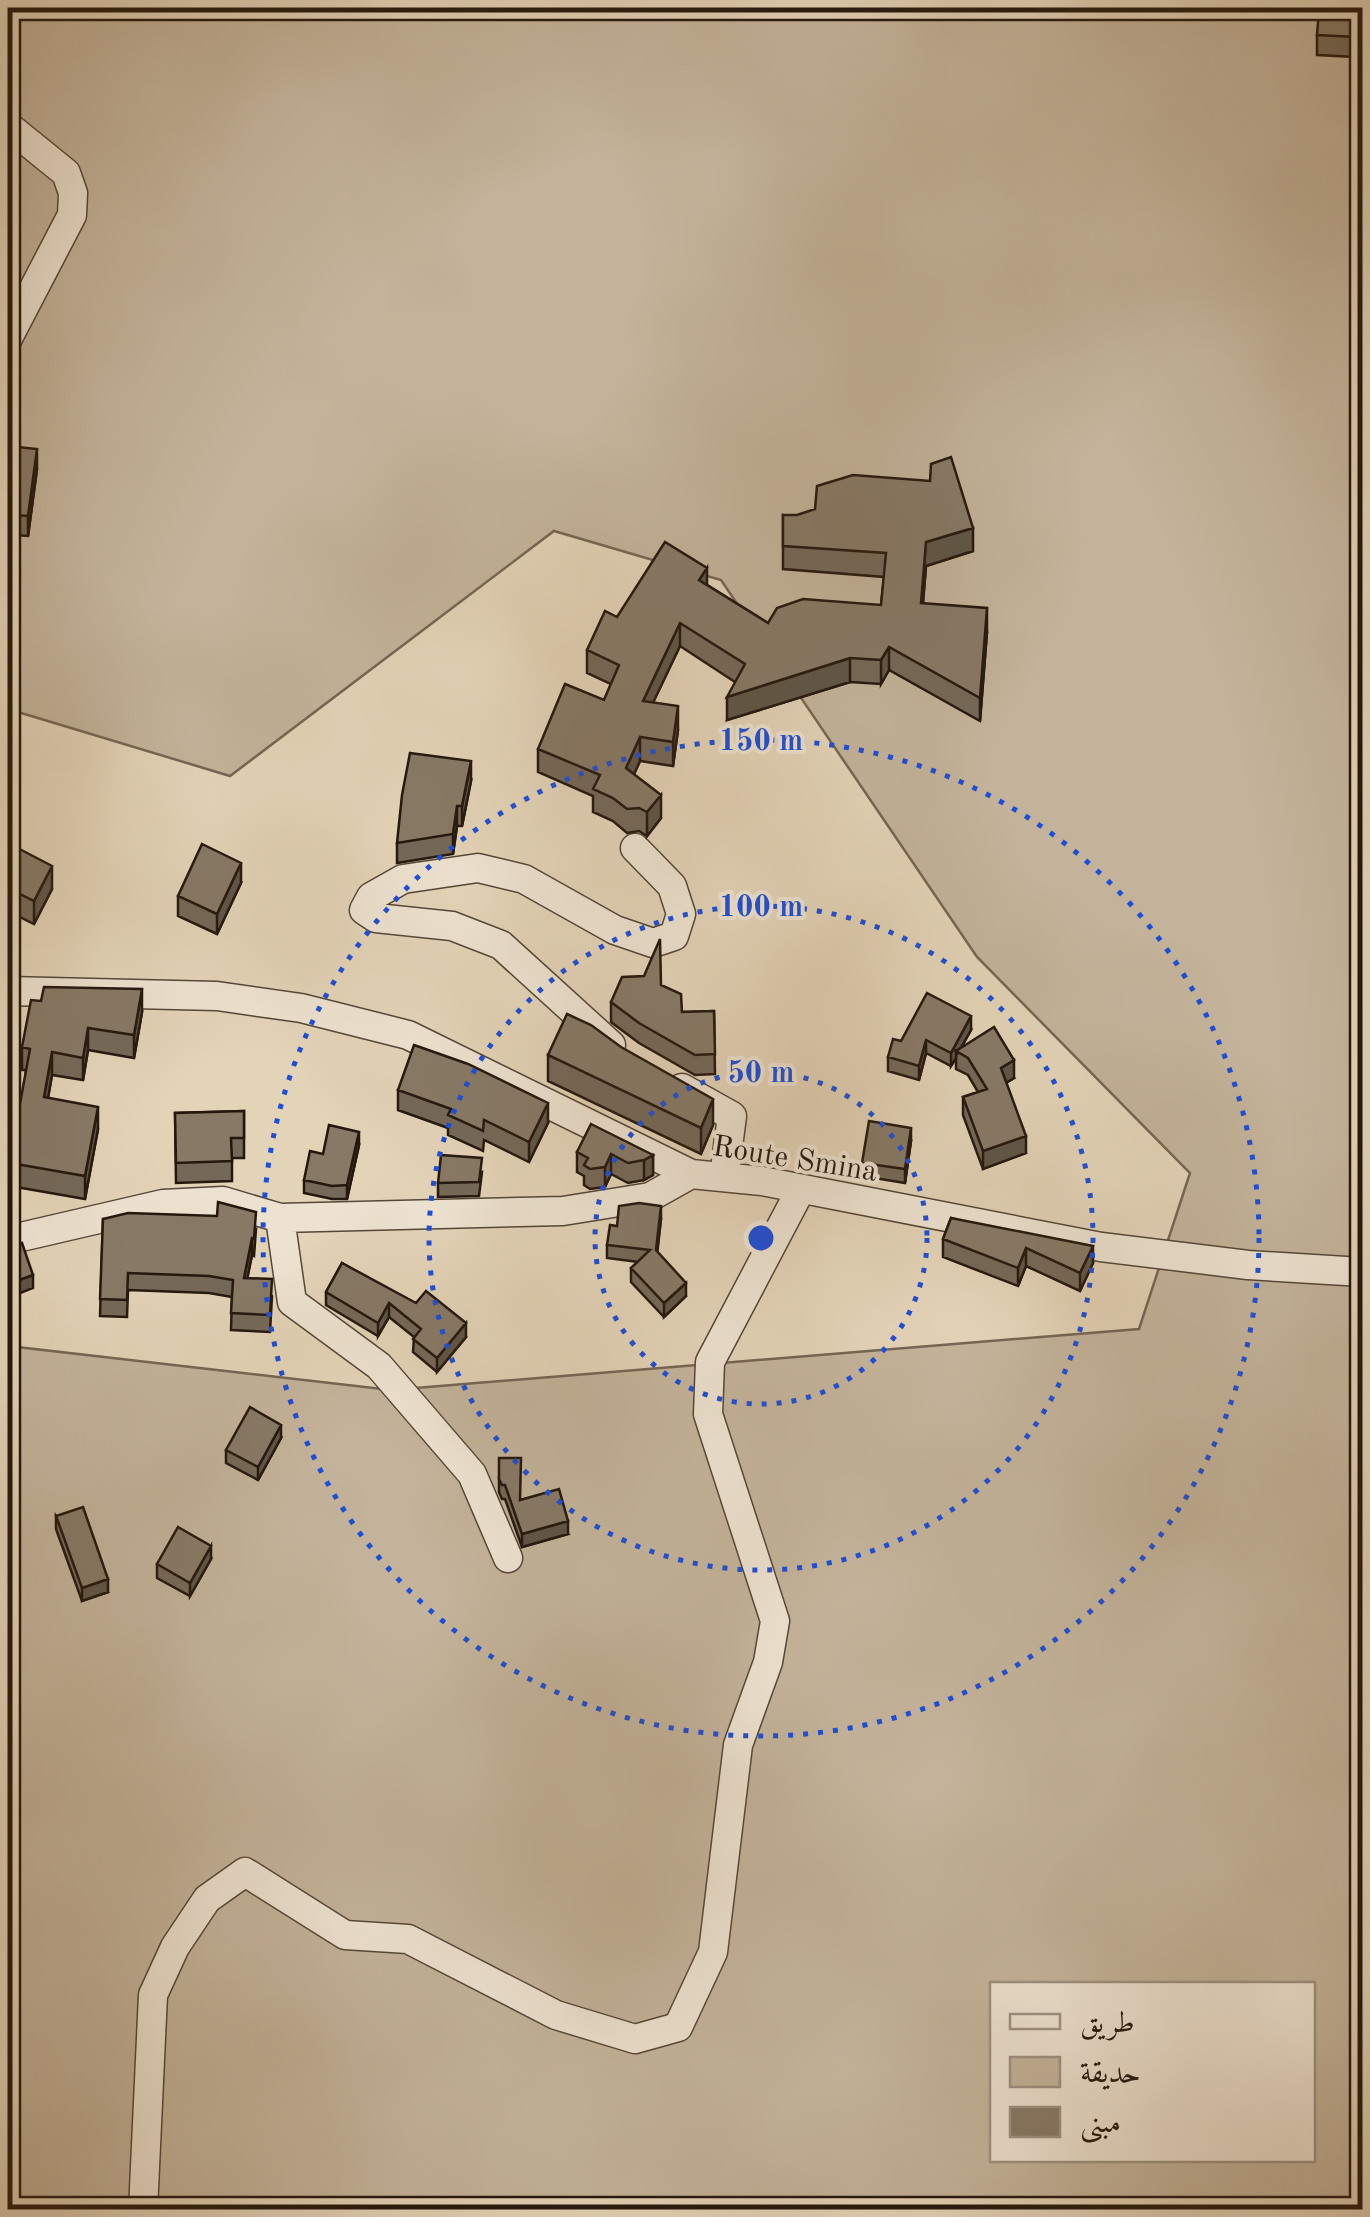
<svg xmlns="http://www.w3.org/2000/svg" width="1370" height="2217" viewBox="0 0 1370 2217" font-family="'Old Standard TT',Amiri,serif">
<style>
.green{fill:#c3b39a;stroke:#746654;stroke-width:2.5;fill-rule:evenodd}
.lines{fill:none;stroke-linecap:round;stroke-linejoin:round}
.minor-casing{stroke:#544738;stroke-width:31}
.minor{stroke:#ede2d0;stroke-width:28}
.wall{fill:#746858;stroke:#24180e;stroke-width:2.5}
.shaded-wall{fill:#5e5547;stroke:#24180e;stroke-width:2.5}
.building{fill:#877966;stroke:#24180e;stroke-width:2.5}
.ring{fill:none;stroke:#1d4ed8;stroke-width:5;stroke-dasharray:5 10}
.labels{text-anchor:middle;stroke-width:8;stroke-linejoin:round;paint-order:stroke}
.street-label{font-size:30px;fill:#24180e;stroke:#ede2d0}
.centre{fill:#1d4ed8;stroke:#ede2d0;stroke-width:5}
.ring-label{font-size:30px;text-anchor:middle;font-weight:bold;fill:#1d4ed8;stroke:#ede2d0;stroke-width:8;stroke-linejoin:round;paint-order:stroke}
</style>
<rect width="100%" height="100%" fill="#e3d3b7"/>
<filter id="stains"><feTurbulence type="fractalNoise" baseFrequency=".002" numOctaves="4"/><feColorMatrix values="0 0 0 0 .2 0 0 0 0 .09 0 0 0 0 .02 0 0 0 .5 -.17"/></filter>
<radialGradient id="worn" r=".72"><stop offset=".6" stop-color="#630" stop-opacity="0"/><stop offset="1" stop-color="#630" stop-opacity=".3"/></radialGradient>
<path class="green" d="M8,8H1362V2209L8,2210V1346L391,1390L1139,1329L1190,1173L977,957L721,580L554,531L230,776L8,709ZM992,1984H1312V2160H992Z"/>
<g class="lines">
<g class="minor-casing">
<path id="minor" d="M8,126L66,173L73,193L72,215L8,338
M8,991L217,996L301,1008L408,1035L691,1174L762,1181L1101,1247L1248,1265L1362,1272
M611,1045L501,945L452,926L376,918L364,910L371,897L403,879L478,868L524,879L615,930L653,943L674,936L681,914L672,886L635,848
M682,1088L732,1116L724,1177
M280,1218L292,1302L379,1366L472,1474L508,1558
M8,1240L163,1204L223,1201L280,1218L563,1211L650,1197L691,1174
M143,2210L153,1995L175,1947L207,1899L245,1872L345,1935L408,1939L556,2015L635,2039L678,2027L713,1952L738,1745L768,1662L775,1621L708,1414L710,1362L801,1189"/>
</g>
<use href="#minor" class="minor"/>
</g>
<path class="wall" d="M1362,8V104L1354,103L1355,57L1317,55V35Z
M8,446L37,469L28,536L15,535L14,546H8Z
M783,515L973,551L926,566L923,603L987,632L980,721L889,670L881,684L850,682L727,720L735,682L680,646L653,702L678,730L673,766L640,761L634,774L661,818L647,836L639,831L627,833L613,821L593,812V796L538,772V749L604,700L611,684L587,673V650L617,617L707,585L768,623L881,605L884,577L783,569Z
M471,781L462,826H457L453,854L397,863V843Z
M8,843L52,889L34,924L8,911Z
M241,883L217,934L178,916V896Z
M661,985L682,1012L714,1011L715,1074L695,1075L639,1043L611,1022V1002Z
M142,1012L134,1058L88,1050L83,1080L52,1075L48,1098L98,1129L85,1199L16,1187L10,1222L26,1070H22V1047Z
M971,1030L961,1048L1014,1078L1006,1083L1026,1153L983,1169L963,1115V1097L978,1092L968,1075L956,1069V1058L951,1066L926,1053L919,1080L888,1071V1057L901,1041Z
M548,1055L713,1125L701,1154L548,1081Z
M398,1090L548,1123L529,1162L484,1140L483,1151L448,1135V1128L398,1110Z
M244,1111V1158H232V1181L176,1183L175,1113Z
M911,1141L905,1183L862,1176V1163Z
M359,1145L347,1199H332L304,1193V1180L323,1154Z
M577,1152L653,1155V1175L644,1180L628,1183L611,1174L605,1187L590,1189L584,1185V1176L577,1172Z
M482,1172L479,1196L438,1197V1183Z
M951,1218L1093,1263L1080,1291L1026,1266L1018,1286L943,1257V1239Z
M103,1219L256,1229L254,1256L252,1255L247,1278L272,1296L270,1332L231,1330L232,1297L209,1293L128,1290L127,1317L100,1316Z
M661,1219L657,1252L686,1296L664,1317L631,1282V1268L638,1262L607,1258V1245L617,1226Z
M342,1263L466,1337L437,1372L413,1352L414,1337L389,1317L378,1336L326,1305V1292Z
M281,1438L258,1480L226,1463V1450Z
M499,1479L521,1500L568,1534L522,1547L505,1499H502L499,1492Z
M56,1516L108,1592L82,1601L56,1529Z
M211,1559L190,1596L157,1578V1564Z"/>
<path class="shaded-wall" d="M37,449V469L28,536V516Z
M973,528V551L926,566L921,626V603L926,542Z
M707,568V592L699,580Z
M987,608V632L980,721V698Z
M680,623V646L643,724V701Z
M889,647V670L881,684V660Z
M850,658V682L727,720V697Z
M678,706V730L673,766V742Z
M640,737V761L626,791V768Z
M471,761V781L462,826V806Z
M661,795V818L647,836V812Z
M457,806V826L453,854V834Z
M241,863V883L217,934V914Z
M52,866V889L34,924V901Z
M142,989V1012L134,1058V1035Z
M971,1016V1030L958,1053L956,1051V1058L951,1066V1053Z
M88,1028V1050L83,1080V1058Z
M926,1040V1053L919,1080V1066Z
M52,1052V1075L44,1120V1097Z
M1014,1060V1078L1001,1086V1068Z
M713,1099V1125L701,1154V1128Z
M548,1103V1123L529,1162V1142Z
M98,1107V1129L85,1199V1176Z
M911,1128V1141L905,1183V1169Z
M359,1132V1145L347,1199V1185Z
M1026,1136V1153L983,1169V1151Z
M611,1154V1174L605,1187V1167Z
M653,1155V1175L644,1180V1160Z
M16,1164V1187L10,1222L8,1223V1200Z
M661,1206V1219L656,1264V1250Z
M252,1238V1255L244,1295V1278Z
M1093,1246V1263L1080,1291V1273Z
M1026,1248V1266L1018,1286V1268Z
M33,1275V1288L8,1298V1284Z
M686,1283V1296L664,1317V1303Z
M389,1303V1317L378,1336V1323Z
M466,1323V1337L437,1372V1358Z
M281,1425V1438L258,1480V1467Z
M568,1521V1534L522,1547V1534Z
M211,1546V1559L190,1596V1583Z
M108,1579V1592L82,1601V1588Z"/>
<path class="building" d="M1319,8H1362V84L1354,83L1356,37L1317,35Z
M8,446L37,449L28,516L15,515L14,526H8Z
M951,457L973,528L926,542L921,603L987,608L980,698L889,647L881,660L850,658L727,697L745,664L680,623L643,701L678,706L673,742L640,737L626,768L661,795L647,812L639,808L627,809L613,798L593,789L600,775L538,749L565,684L604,700L619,665L587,650L605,611L617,617L665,542L707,568L699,580L768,623L777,608L803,599L881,605L886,553L783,546V515H797L815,509L817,486L853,475L930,481L931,464Z
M410,753L471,761L462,806H457L453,834L397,843L402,795Z
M8,843L52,866L34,901L8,888Z
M202,844L241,863L217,914L178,896Z
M660,939L661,985L681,994L682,1012L714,1011L715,1054L695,1055L639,1023L611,1002L622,977L644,976Z
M44,987L142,989L134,1035L88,1028L83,1058L52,1052L44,1097L98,1107L85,1176L16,1164L10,1199L8,1200V1118L17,1120L30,1049L22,1047L31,1000L41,1001Z
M927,993L971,1016L951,1053L926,1040L919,1066L888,1057L893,1039L901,1041Z
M567,1014L591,1025L621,1047L713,1099L701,1128L548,1055Z
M994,1027L1014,1060L1001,1068L1026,1136L983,1151L963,1097L987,1089L968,1058L956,1051Z
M414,1045L468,1064L548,1103L529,1142L484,1120L483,1131L448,1115L451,1109L398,1090Z
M244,1111V1138H231L232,1161L176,1163L175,1113Z
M869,1121L911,1128L905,1169L862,1163Z
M591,1124L653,1155L644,1160L628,1163L611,1154L605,1167L590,1169L584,1165L588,1158L577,1152Z
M329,1125L359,1132L347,1185L332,1186L304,1180L310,1151L323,1154Z
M441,1155L482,1158L479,1182L438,1183Z
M218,1202L256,1212L254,1239L252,1238L244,1278L272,1279L270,1315L231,1313L233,1280L209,1276L128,1273L127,1300L100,1299L103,1219L128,1213L217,1216Z
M639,1203L661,1206L656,1250L686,1283L664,1303L631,1268L650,1250L607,1245L610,1225L617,1226L619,1206Z
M951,1218L1093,1246L1080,1273L1026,1248L1018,1268L943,1239Z
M22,1243L33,1275L8,1284V1249Z
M342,1263L416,1303L426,1291L466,1323L437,1358L413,1339L421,1329L389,1303L378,1323L326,1292Z
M250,1407L281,1425L258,1467L226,1450Z
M499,1458H521L520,1500L559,1489L568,1521L522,1534L505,1485H502L499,1479Z
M83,1507L108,1579L82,1588L56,1516Z
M178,1527L211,1546L190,1583L157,1564Z"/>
<g class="ring">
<circle cx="761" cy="1238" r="166"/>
<circle cx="761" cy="1238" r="332"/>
<circle cx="761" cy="1238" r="498"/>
</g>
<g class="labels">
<g class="street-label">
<text transform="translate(795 1158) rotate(9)" y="10">Route Smina</text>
</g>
</g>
<circle cx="761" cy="1238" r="15" class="centre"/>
<g class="ring-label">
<text x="761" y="750">150 m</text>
<text x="761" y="916">100 m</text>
<text x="761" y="1082">50 m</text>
</g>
<rect width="1370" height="2217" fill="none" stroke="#e3d3b7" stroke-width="40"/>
<rect x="10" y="10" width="1350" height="2197" fill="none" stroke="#24180e" stroke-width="5"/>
<rect x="20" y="20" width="1330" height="2177" fill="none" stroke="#24180e" stroke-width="2.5"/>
<rect x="990" y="1982" width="325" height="180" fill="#ede2d0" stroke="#9d9182" stroke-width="2.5"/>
<rect x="1010" y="2014" width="50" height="15" fill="#ede2d0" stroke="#9d9182" stroke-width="2.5"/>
<text x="1080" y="2032" font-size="30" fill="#24180e">طريق</text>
<rect x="1010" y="2057" width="50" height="30" fill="#c3b39a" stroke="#9d9182" stroke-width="2.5"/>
<text x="1080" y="2082" font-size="30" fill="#24180e">حديقة</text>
<rect x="1010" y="2107" width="50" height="30" fill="#877966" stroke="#9d9182" stroke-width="2.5"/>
<text x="1080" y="2132" font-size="30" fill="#24180e">مبنى</text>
<rect width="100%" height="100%" filter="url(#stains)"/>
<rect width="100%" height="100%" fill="url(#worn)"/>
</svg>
